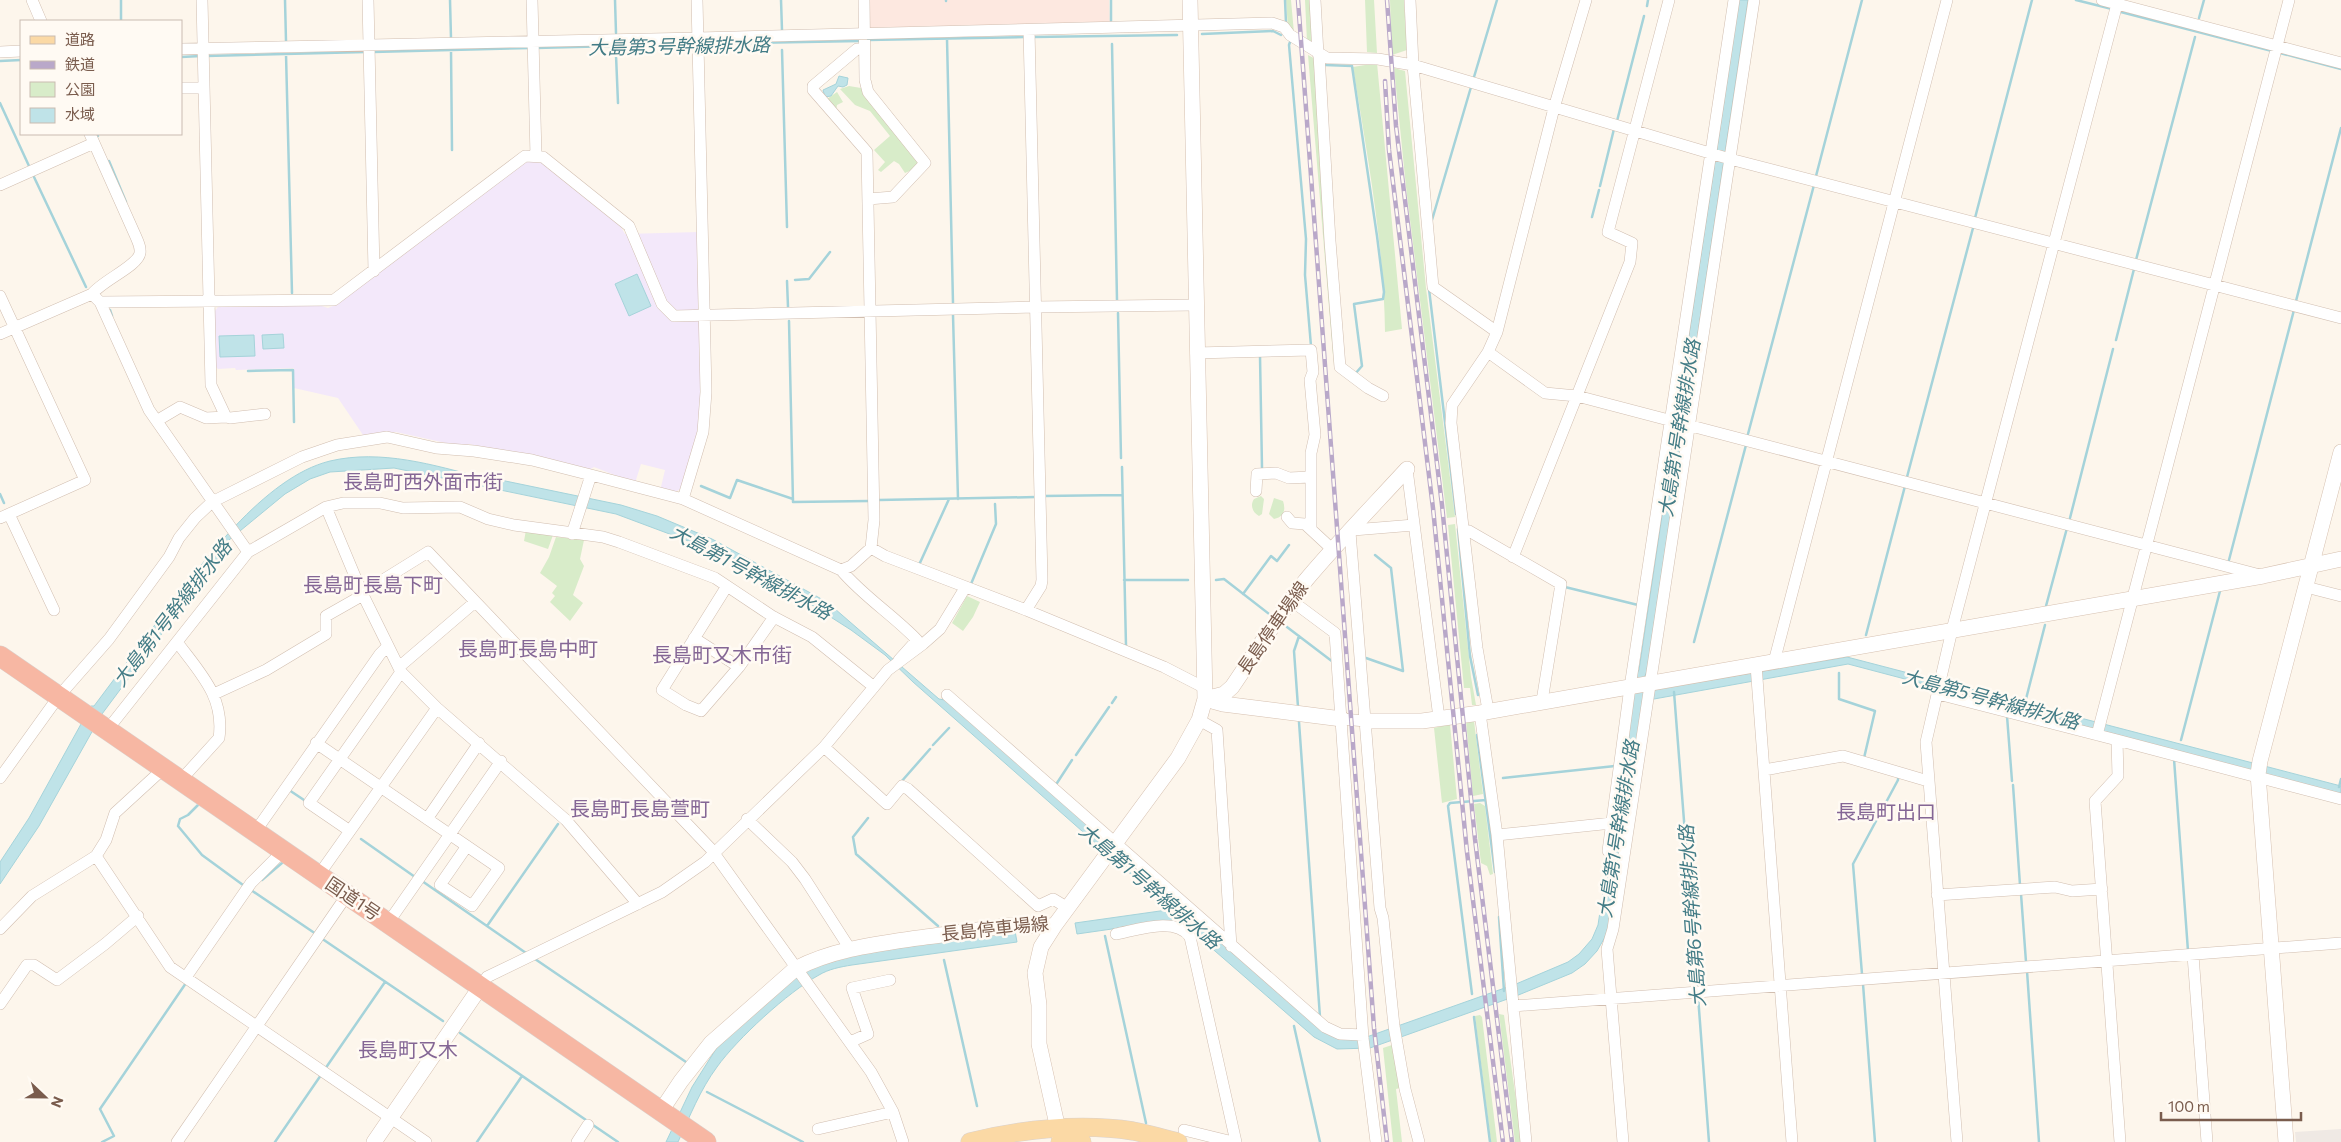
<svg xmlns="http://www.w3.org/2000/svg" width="2341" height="1142" viewBox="0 0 2341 1142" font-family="Commissioner,'Noto Sans JP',sans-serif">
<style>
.commercial{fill:#fde8e0}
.industrial{fill:#efe9e4}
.education{fill:#f3e8fa}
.green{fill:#d8ecc9}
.water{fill:#bfe3e8;stroke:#a5d3da}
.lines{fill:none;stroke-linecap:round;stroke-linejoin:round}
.stream{stroke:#a5d3da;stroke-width:2.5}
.street-casing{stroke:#d1beb0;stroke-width:12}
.secondary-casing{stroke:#d6c0b0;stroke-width:16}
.primary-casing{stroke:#dad1cd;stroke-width:19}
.highway-casing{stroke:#dad1cd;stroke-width:21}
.street{stroke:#fff;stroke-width:11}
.secondary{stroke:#fff;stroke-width:15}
.primary{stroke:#fbd9a5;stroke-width:18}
.highway{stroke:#f7b7a3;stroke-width:20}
.rail-casing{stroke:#b9a8c9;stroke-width:4.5}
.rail{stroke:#fffaf3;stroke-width:2.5;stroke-dasharray:8;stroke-linecap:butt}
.labels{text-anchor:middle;stroke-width:5;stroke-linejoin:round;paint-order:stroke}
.street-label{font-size:18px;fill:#7a5c4d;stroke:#fffaf3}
.water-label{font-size:19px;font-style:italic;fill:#437c86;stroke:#fffaf3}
.quarter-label{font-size:20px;fill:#846695;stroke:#fffaf3}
</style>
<rect width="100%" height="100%" fill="#fdf6ec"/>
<path class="commercial" d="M868,0H1109L1110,24L869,30Z"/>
<path class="industrial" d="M2341,1129V1142H2296L2295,1132Z"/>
<path class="education" d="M532,160L542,163L619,224L625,234L699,232L701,419L681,489L670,494L660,491L665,470L641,464L635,483L594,467L589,470L469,444L464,447L396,432L363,435L338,398L294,388V368L236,370L235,368L218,369L214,365V312L218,307L319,305L328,308L335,305L525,163Z"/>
<path class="green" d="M1286,0H1291L1294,33L1288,28Z
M1305,0H1313L1316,43L1307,42Z
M1365,0H1374L1377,53L1367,52Z
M1390,0H1404L1407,50L1392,55Z
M1308,55L1317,60L1334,368Z
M1377,63L1402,329L1385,332C1384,243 1367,154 1353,67Z
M1394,68L1405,71L1426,288L1455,517L1447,518L1406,187Z
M849,86L861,88L915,155L918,163L912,170L905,173L899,164L894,161L881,172L878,170L885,162L874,150L890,136L870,111L855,105L840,89Z
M837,92L843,102L837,105L836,111L827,99Z
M1261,496L1264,499L1262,514L1259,516C1252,512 1250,505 1254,499Z
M1274,498L1283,501C1286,510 1284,517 1274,519L1269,514Z
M1455,524L1471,677L1476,705H1472L1470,688H1464L1448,525Z
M526,530L553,535L548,549L524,541Z
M556,537L584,540L580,559L584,566L573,595L583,603L570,621L550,602L555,596L552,593L557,586L540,573L549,557Z
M967,596L980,602L973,617L963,631L952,623Z
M1466,721H1474L1483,794L1473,796Z
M1450,724L1457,799L1442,803L1434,728Z
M1480,803L1485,806L1493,874L1490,875L1487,866L1481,863L1474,804Z
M1499,1014L1504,1015L1522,1142H1515Z
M1480,1015L1482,1017L1497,1142H1491L1475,1016Z
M1395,1044L1404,1087L1396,1089L1402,1142H1393L1383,1048Z"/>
<path class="water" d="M1739,0H1748L1647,671L1644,678V691L1847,657L2341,786V794L1848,664L1643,701L1609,924L1605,937L1597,951L1585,964L1572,973L1516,996L1370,1048L1337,1049L1314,1037L1185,925L1168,921L1077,934L1075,923L1167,910V906L913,682L885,655L851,630L804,600L707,548L616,514L394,468L330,472L310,479L285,494L229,540L222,553L102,714L39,826L0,884V862L29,818L91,706H94C116,677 138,647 160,618C200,566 264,477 330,461C381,449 434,465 483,478L486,477L621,505L657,516L712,539L827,602L939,699L945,700L1325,1032L1361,1039L1516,984L1568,962L1579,954L1592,939L1598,925L1636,674L1639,670Z
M839,76L848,78L847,85L843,87L838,86L831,96L825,97L823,90L836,84Z
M637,274L651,306L629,316L615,284Z
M283,334L284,348L263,349L262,335Z
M254,335L255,356L220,357L219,336Z
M1015,931L1017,942L852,965C840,967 829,969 819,975C788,992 737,1039 717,1067C700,1090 690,1116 678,1142H666L692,1087L716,1049L779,990L812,965L851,955Z"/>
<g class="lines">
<path class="stream" d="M121,0V21
M285,0L286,41
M450,0L451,38
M615,0L616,33
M781,0L782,30
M946,0V1
M1111,0V21
M1285,0L1286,23
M2076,0L2112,9
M1647,6L1648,0
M2117,11L2272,51
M2199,18L2204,0
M1202,34L1273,31L1281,35
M1033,37L1177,35
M947,39L953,303
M868,40L1025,37
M1290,42L1289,45L1306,239L1305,275L1311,346
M701,44L860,41
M1112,44L1117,300
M536,48L695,44
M451,50L452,150
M782,50L787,227
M373,52L530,48
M2280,53L2341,69
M286,54L292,293
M616,55L618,103
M206,56L366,52
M181,57L201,56
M0,61L21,60
M1325,65L1352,66L1377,236L1384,292L1383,299L1354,304L1362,366L1355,374
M1474,77L1497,0
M0,103L29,166
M1617,121L1644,16
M97,134L98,136
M109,161L126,202
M1816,176L1862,0
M34,177L86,287
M1600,186L1614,129
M1592,217L1599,190
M1975,218L2032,0
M1432,220L1471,87
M2136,260L2195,37
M795,280L809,279L830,252
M787,281L788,307
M1429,289L1456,514
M2296,301L2341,128
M110,310L112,316
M1118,313L1121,458
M953,315L958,499
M789,321L793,502L869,501
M2116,340L2134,269
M1260,356L1262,468
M248,371L293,370L294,422
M1748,434L1814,185
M1122,467L1126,646
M1907,477L1973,228
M701,486L730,498L737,480L793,499
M0,494L4,503
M1043,496L1122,495
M879,500L1036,497
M2070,518L2113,349
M1458,529L1470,656L1478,695
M2229,560L2294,310
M919,565L949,499
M1124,580H1188
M1216,580L1224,579L1273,617
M971,584L996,524L995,504
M1565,587L1638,605
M1243,594L1271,556L1277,561L1289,545
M2046,606L2067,528
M1283,624L1333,662
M1866,635L1905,486
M1694,642L1746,445
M1366,658L1403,671L1391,568L1375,555
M1839,673V699L1875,711L1864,758
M1674,692L1697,988
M2026,699L2045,625
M1112,703L1116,697
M1298,707L1294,651L1299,636
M2007,716L2012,781
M1299,722L1320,1017
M1477,735L1495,872
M2181,740L2220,591
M933,745L949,728
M1076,755L1109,707
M2174,759L2188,951
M1503,778L1615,766
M901,782L930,749
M1057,783L1072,760
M2013,785L2020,885
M2339,787L2341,779
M289,790L304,800
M198,805L188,815L180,819L178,826L202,855L243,885
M868,818L853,837L856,854L938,926
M361,839L415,877
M262,880L282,863
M422,881L526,953
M251,890L316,934
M2021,894L2026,962
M1499,917L1504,991
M487,926L558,824
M1105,936L1146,1123
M321,938L443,1021
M535,959L686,1062
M944,960L977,1106
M2027,971L2039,1142
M1862,974L1853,864L1898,780V777
M1863,984L1875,1142
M1472,994L1448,806L1450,803L1486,800
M1698,996L1709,1142
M1474,1017L1490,1142
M1294,1026L1320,1142
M460,1033L586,1120
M325,1069L385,982
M707,1092L803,1142
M593,1125L618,1142
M102,1142L114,1136L100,1109L186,983
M275,1142L321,1075
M477,1142L522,1076"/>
<g class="street-casing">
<path id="street" d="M32,0L41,21
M202,0L211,385L226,417
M368,0L374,271
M532,0L536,156
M864,0L865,80L868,92L925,163L893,197L868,199
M1315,0L1318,54
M1410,0L1413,65L1433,287L1497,332
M2102,0L2341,63
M181,49L698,38L1272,23L1284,27L1290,35L1327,58L1378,59L1413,65L1730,159L2341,318
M864,49H857L813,86V90L867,152L874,520L871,548
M0,52L21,51
M1319,55L1330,241L1340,367L1368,388L1383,396
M181,88H204
M0,185L94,143
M92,294L100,302L149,410L248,552
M0,296L85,480L0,518
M100,302L334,300L525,156L543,157L629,226L662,304L674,316L1035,307L1195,305
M0,334L92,294C103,280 138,266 140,253C141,247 138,242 136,237L90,134
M1488,352L1545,393L1577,396L2260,575
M1196,353L1311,350L1313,372L1310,380L1315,435L1311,453V529
M158,420L180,407L206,418L226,417L230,418L265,414
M1407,469L1439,718
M1256,491L1257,474L1276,473L1289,478L1310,477
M683,499L703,432L706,392L697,0
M326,507L362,593L401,672L437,708L566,820L638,904
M9,514L54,610
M1287,517L1292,523L1305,524L1332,549
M1353,530L1414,525
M1464,530L1469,531L1561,584L1542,701
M1350,532L1380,908L1383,918L1394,1026L1405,1089L1419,1142
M572,534L591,475
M1513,557L1630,262L1632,243L1608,232L1669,0
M841,570L851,566L871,548L885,556L1026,610L1164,667L1205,688
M2306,587L2341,596
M362,593L428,552L711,849L871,1072L893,1112L903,1142
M1292,601L1335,633L1363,1038L1376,1142
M1026,610L1041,586L1042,580L1029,30
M694,638L739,667L701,711L686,705L662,690L727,586
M177,642C200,673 225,697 219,738L180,781
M1774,662L1947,0
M1756,665L1792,1142
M399,667L475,602
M739,667L774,617
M214,694L266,670L326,634V616L363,595
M1938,694L2117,740L2118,776L2095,801L2120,1142
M947,695L1325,1027L1340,1034L1363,1035
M1488,710L1477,648L1451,423L1452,405L1488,352L1497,332L1554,108L1586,0
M1480,713L1497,835L1526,1142
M1342,719L1366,721
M1199,720L1217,730L1231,946
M108,729L248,552L326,507L343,503H380L403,508L460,507L488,519L514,525L603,537L619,542L715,578L772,616L812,637L874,687
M2097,735L2289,0
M2117,740L2341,799
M316,743L499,868L472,906L440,885L467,846
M824,747L887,804L902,786L908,789L1038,906L1053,899L1068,908
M1764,770L1843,756L1928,781
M0,778L59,696L109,639L169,557L179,538L195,518L212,502L302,457L337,445L387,437L436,448L474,451L532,460L591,475L683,499L841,570C864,597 893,615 917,640L899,660
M427,819L479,743
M747,819L792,862L805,879L850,949
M350,831L309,803L401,672
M255,832L380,654L387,647
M1497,835L1612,823
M1608,851L1630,687L1734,0
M96,856L170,967L426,1142
M318,876L437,708
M1937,895L2055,887L2072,891L2102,889
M388,923L501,761
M0,929L32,896L96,856L106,840L115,813L163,769
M1116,934C1137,930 1176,916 1190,937L1236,1142
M2193,955L2207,1142
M186,977L251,883L283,851
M481,986L487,977L662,892L705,862L824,747L888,670L923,644L940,629L965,588
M0,1004L27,965H34L57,980L105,944L138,916
M1513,1006L2341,943
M850,1042L868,1034L852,988L890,980
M818,1129L893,1112
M1184,1130L1233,1142
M177,1142L347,895
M577,1142L588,1125
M1623,1142L1607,949L1613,929L1754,0
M1957,1142L1926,742L1952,630L2117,4"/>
</g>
<g class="secondary-casing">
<path id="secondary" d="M1190,0L1205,699L1223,704L1342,719
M1366,721H1422L1480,713L2263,576L2341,559
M1055,925L1041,947L1035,973L1039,1005V1044L1060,1138
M661,1111L681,1081L711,1043L795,969C833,949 877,944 918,938C950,934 982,929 1014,925C1028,923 1041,929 1055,925L1178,758L1199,720L1205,699L1224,694L1232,687C1256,652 1279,614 1306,580C1338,542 1373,506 1407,469
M374,1142L481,986
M2286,1142L2258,774L2260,761L2341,452"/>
</g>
<g class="primary-casing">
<path id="primary" d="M970,1142C1020,1129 1081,1123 1133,1131C1148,1134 1163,1138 1178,1142
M1060,1142H1082"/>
</g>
<g class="highway-casing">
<path id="highway" d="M0,656L706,1142"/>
</g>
<use href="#street" class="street"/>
<use href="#secondary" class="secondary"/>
<use href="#primary" class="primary"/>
<use href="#highway" class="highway"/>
<g class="rail-casing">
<path id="rail" d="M1298,0L1374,1028L1387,1142
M1387,0L1396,126L1442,505L1475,839L1512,1142
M1385,81L1389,150L1433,508L1467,852L1503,1142"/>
</g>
<use href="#rail" class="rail"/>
</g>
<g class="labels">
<g class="street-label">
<text transform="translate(1273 628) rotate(-55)" y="6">長島停車場線</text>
<text transform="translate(353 899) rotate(34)" y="6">国道1号</text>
<text transform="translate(995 929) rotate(-6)" y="6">長島停車場線</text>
</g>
<g class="water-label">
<text transform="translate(679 46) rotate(-1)" y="7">大島第3号幹線排水路</text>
<text transform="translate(1679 428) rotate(-81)" y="7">大島第1号幹線排水路</text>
<text transform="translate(751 572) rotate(28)" y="7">大島第1号幹線排水路</text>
<text transform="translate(172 613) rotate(-52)" y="7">大島第1号幹線排水路</text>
<text transform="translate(1991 699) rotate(15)" y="7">大島第5号幹線排水路</text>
<text transform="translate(1618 829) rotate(-81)" y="7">大島第1号幹線排水路</text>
<text transform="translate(1150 886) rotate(41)" y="7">大島第1号幹線排水路</text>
<text transform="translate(1692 916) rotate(-94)" y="7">大島第6号幹線排水路</text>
</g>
<g class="quarter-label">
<text x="423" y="489">長島町西外面市街</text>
<text x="373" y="592">長島町長島下町</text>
<text x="528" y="656">長島町長島中町</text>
<text x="722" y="662">長島町又木市街</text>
<text x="640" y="816">長島町長島萱町</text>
<text x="1886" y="819">長島町出口</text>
<text x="408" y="1057">長島町又木</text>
</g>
</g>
<rect x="20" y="20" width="162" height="115" fill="#fffaf3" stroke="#cabbb1"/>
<rect x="30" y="36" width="25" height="8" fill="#fbd9a5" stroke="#cabbb1"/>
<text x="65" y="45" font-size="15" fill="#7a5c4d">道路</text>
<rect x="30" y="61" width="25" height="8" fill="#b9a8c9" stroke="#cabbb1"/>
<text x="65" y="70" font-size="15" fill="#7a5c4d">鉄道</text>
<rect x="30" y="82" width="25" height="15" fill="#d8ecc9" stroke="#cabbb1"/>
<text x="65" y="95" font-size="15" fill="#7a5c4d">公園</text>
<rect x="30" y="108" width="25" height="15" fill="#bfe3e8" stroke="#cabbb1"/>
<text x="65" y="120" font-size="15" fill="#7a5c4d">水域</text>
<g transform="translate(45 1097) rotate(112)" stroke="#fffaf3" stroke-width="4" paint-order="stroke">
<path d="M0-4L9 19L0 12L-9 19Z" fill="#7a5c4d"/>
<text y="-8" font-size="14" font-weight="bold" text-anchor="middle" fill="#7a5c4d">N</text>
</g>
<path d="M2161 1112v8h140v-8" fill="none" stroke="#7a5c4d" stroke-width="2.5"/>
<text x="2168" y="1112" font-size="15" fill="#7a5c4d" stroke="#fffaf3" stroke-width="4" paint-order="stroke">100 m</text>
</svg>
